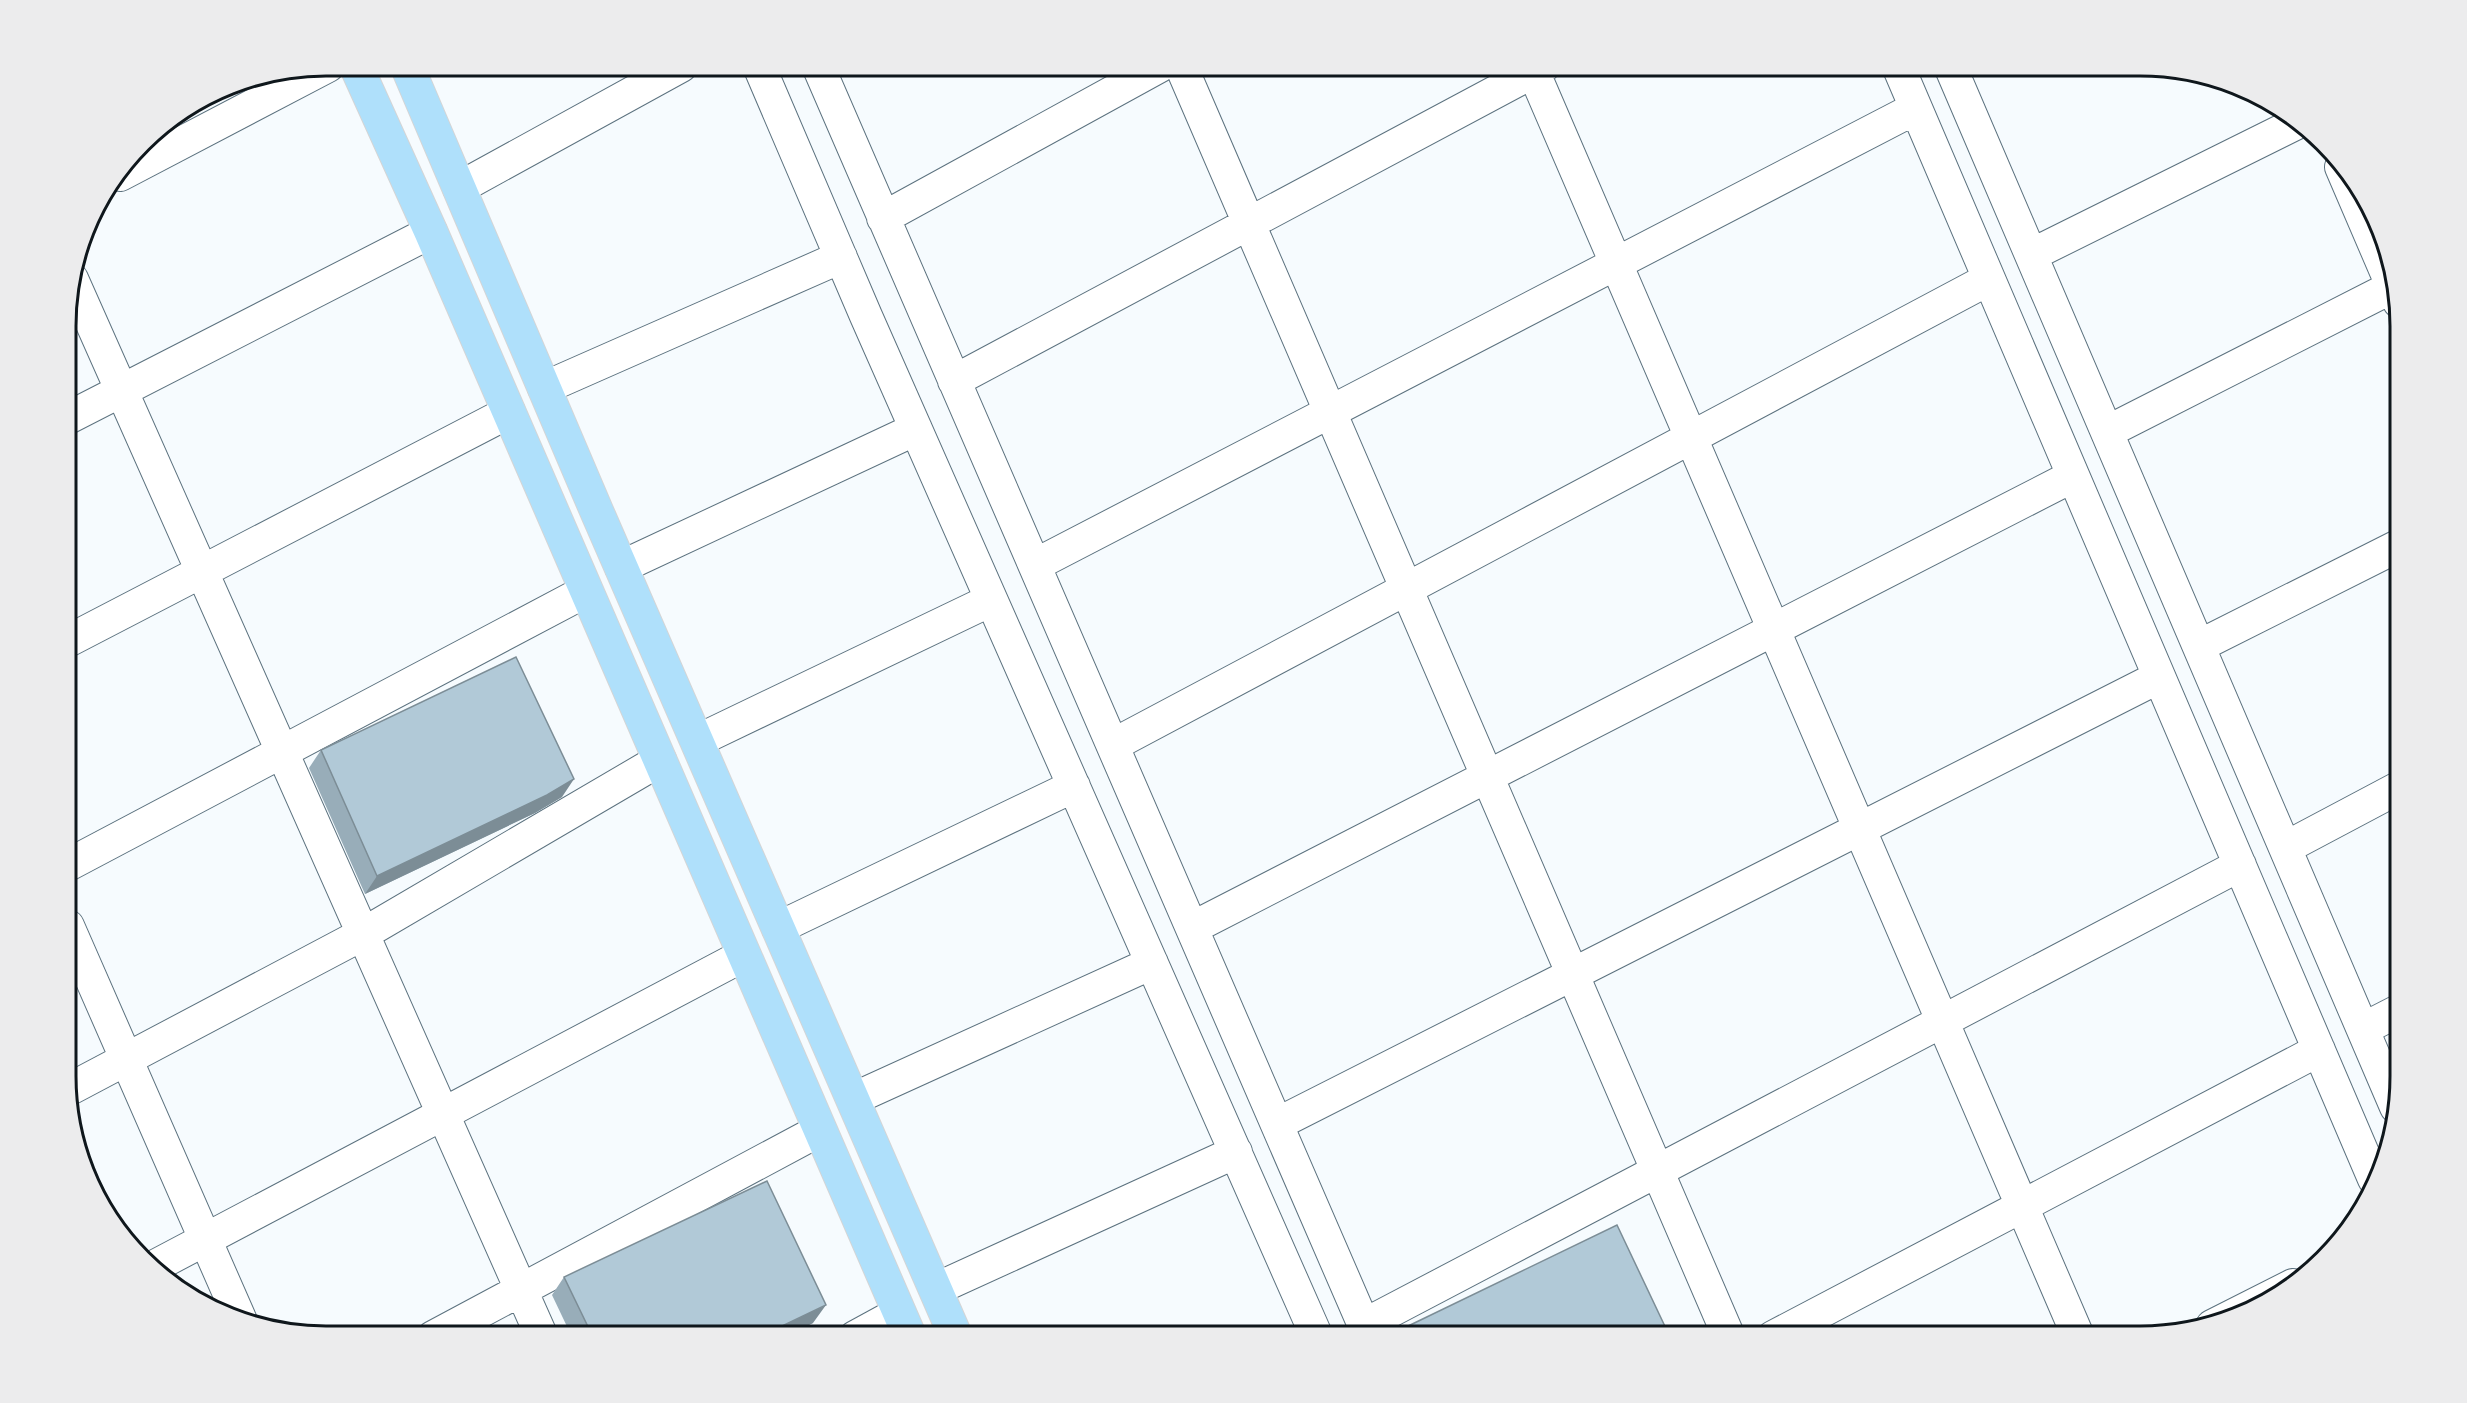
<svg xmlns="http://www.w3.org/2000/svg" width="2467" height="1403" viewBox="0 0 2467 1403" font-family="Mulish,sans-serif">
<style>
.lines{fill:none;stroke-linecap:round;stroke-linejoin:round}
.minor-casing{stroke:#5c727f;stroke-width:34}
.major-casing{stroke:#d4d5d6;stroke-width:35}
.minor{stroke:#fff;stroke-width:32}
.major{stroke:#afe0fb;stroke-width:33}
.wall{fill:#98adb9}
.shaded-wall{fill:#7c8d96}
.building{fill:#b1c9d7;stroke:#7c8d96;stroke-width:1.5}
.rim{fill:none;stroke:#0f171c;stroke-width:3}
</style>
<rect width="100%" height="100%" fill="#f6fbfe"/>
<g class="lines">
<g class="minor-casing">
<path id="minor" d="M759,66L866,316L1317,1337
M818,66L1369,1337
M1181,66L1729,1337
M1531,66L2078,1336
M1898,66L2374,1179
M1950,66L2396,1107
M2341,167L2399,302
M120,175L328,66
M459,188L681,66
M883,218L1160,66
M2031,255L2295,124
M72,279L542,1337
M954,381L1544,66
M544,388L841,257
M68,418L431,232
M2107,432L2396,285
M1035,565L1916,108
M621,567L916,429
M68,641L509,412
M2199,646L2400,545
M697,741L991,600
M1113,745L1989,279
M2285,848L2400,787
M68,865L586,591
M68,926L241,1321
M778,928L1074,786
M1192,928L2073,476
M2363,1029L2400,1010
M68,1090L363,934L660,760
M853,1099L1152,963
M1277,1124L2159,677
M157,1265L744,955
M936,1289L1236,1152
M1364,1325L2240,865
M2212,1326L2293,1285
M433,1337L820,1130
M855,1337L899,1313
M1773,1337L2319,1050"/>
</g>
<g class="major-casing">
<path id="major" d="M356,66L431,232L910,1337
M407,66L597,512L956,1337"/>
</g>
<use href="#minor" class="minor"/>
<use href="#major" class="major"/>
</g>
<path class="wall" d="M321,750L562,797L535,813L365,894L309,768Z
M564,1277L813,1323L784,1337H572L552,1295Z
M1402,1329L1670,1337H1396Z"/>
<path class="shaded-wall" d="M574,779L562,797L535,813L365,894L377,876Z
M826,1305L813,1323L784,1337H759Z"/>
<path class="building" d="M516,657L574,779L547,795L377,876L321,750Z
M767,1181L826,1305L759,1337H593L564,1277Z
M1617,1225L1670,1337H1405L1402,1329Z"/>
<path d="M0 0H2467V1403H0ZM326 76H2140A250 250 0 0 1 2390 326V1076A250 250 0 0 1 2140 1326H326A250 250 0 0 1 76 1076V326A250 250 0 0 1 326 76Z" fill="#ececed" fill-rule="evenodd"/>
<path class="rim" d="M326 76H2140A250 250 0 0 1 2390 326V1076A250 250 0 0 1 2140 1326H326A250 250 0 0 1 76 1076V326A250 250 0 0 1 326 76Z"/>
</svg>
